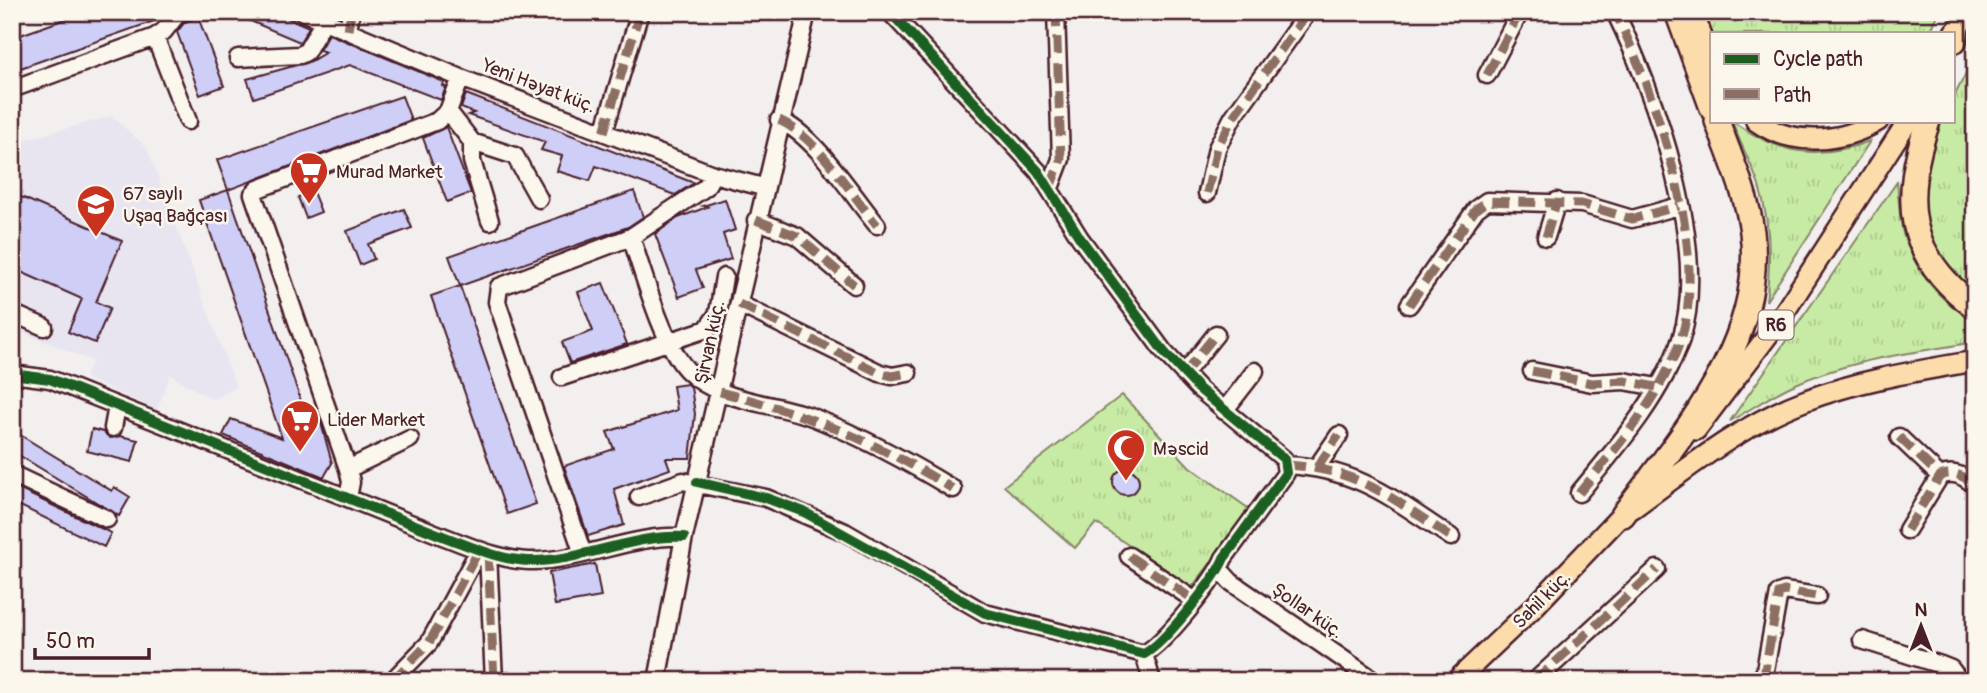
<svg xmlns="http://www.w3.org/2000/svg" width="1987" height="693" viewBox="0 0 1987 693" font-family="Pangolin,sans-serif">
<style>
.built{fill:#e8e5f1}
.grass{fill:url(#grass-tufts);stroke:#888568;stroke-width:2}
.building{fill:#cfcef7;stroke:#4a1f2b;stroke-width:2}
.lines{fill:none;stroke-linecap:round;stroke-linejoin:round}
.minor-casing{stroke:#4a1f2b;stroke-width:21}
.major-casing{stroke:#4a1f2b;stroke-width:24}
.highway-casing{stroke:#4a1f2b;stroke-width:28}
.minor{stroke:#fbf7ec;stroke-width:16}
.major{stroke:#fddcac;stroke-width:19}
.highway{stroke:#fddcac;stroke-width:23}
.quiet{stroke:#8d6e63;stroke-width:9;stroke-dasharray:18 9;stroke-linecap:butt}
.cycleway-casing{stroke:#fbf7ec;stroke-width:15}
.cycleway{stroke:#1b5e20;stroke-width:10}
.labels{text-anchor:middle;stroke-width:5;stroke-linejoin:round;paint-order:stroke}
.shield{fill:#fbf7ec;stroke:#7f6065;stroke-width:2}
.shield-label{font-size:18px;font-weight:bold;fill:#4a1f2b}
.street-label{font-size:19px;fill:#4a1f2b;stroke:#fbf7ec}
.poi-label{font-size:19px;fill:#4a1f2b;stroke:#fbf7ec;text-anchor:start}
</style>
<defs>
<pattern id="grass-tufts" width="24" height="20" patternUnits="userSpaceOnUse" patternTransform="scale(1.75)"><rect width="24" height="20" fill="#c7eba5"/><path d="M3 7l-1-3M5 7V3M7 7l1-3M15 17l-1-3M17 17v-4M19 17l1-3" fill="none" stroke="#acc98e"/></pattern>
</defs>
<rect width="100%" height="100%" fill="#f2efee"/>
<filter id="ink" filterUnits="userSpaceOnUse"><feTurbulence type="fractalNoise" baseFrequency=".0143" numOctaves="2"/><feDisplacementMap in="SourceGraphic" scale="14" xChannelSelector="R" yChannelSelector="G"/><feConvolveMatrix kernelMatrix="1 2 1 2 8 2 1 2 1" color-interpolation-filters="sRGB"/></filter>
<g filter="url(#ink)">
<path class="built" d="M112,116L147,148L236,387L213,400L170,375L157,410L85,378L92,361L12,328V143Z"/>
<path class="grass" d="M1704,12H1939L1930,33L1712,34Z
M1975,55V293C1966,285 1953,276 1947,267C1916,222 1919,167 1942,121H1954V97Z
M1732,121C1779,154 1816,161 1870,141L1766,301C1771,262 1771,224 1759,186C1752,164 1739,142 1732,121Z
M1897,182C1899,199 1899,220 1904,237C1916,271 1941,305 1975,319V342C1913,353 1849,359 1791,386C1770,396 1750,410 1730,421Z
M1122,395L1190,467L1252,511L1191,588L1096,523L1075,548L1004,486Z"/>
<path class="building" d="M85,12H165L160,19L12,71V38Z
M229,12H274L309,27L300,42Z
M198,17L224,86L200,95L177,32L185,22Z
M329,34L444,82L443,86L446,87L441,100L350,65L254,98L247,79L311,61L326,52L319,50Z
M466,94L694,183L675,195L596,166L590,181L557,171L562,156L541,150L545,142L468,115L474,113L461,108Z
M402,96L411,120L228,190L217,160Z
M446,127L471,193L447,202L423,138Z
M228,190L310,427L321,423L332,463L324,477L223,435L231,419L282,438L199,200Z
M634,191L643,217L628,227L460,286L449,256Z
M313,192L321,212L306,218L298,197Z
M12,193L122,241L96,302L110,308L95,343L68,332L82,299L12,268Z
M725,199L735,230L723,234L731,259L696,270L703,288L679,297L655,234L678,218L707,207L703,206Z
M404,209L412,228L368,244L374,259L360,265L347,231Z
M603,283L627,344L570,363L562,342L593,331L578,292Z
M460,286L536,504L507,514L431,296Z
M687,384L691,387L695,414L690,458H666L670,469L614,489L624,525L588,536L564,466L614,449L607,432L677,410L673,386Z
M92,429L103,432L110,438L120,436L138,440L132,462L87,451Z
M12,430L112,491L114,487L130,497L119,516L12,451Z
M1113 482a13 13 0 1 1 26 0a13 13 0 1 1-26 0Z
M12,486L111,533L104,547L12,502Z
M595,564L601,597L555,605L549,573Z"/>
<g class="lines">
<g class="minor-casing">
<path id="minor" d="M303,12L461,78L713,174L763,187
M348,30L351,12
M155,37L188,121
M238,58L300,55L306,52L324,21
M1487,75L1520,12
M12,89L155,37L164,31L179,12
M448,111L472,142V161L490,221
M779,120C816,136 851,194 877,225
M604,132L640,12
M472,142L515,156L539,199
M1050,188L1061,159L1056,12
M1207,193L1217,148L1233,117L1308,12
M756,220L797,236L854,285
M631,237C643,272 663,345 687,370C719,403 774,402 815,418C864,438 909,462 953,489
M1546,237L1557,201
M739,304L880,373L892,376L908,373
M1409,305L1476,209L1487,201L1582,204L1632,219L1679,206
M12,313L44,327
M1532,371L1592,383L1624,381L1657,387
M12,374L50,379L445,537C472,547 500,560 529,561C582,562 631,534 684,537
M1184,374L1216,334
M562,377L707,329L718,313L724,277
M1224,411L1255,371
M113,428L117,406
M1899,437L1940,476
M1287,465C1359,469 1393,499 1451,537
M1317,467L1339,435
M348,469L410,439
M12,474L107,519
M1579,493C1617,447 1661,397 1681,339C1710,250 1655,93 1615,12
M639,497L683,481L766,498L845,532L985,613L1144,654C1165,643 1216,578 1224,558L1286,473L1284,459L1198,388L1164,352L1080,238L1038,171L890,12
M348,498L351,482L348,469L253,194L258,189L437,121L448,111L461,78
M1907,530L1940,476C1954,470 1963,476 1975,485
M488,553L494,681
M583,554L497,302L499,287L631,237L706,187L713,174
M1129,556L1194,600
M1221,571L1231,582L1375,681
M1862,640L1941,665L1951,669L1960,681
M1144,654L1152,681
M392,681L429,643L479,550
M657,681L684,537L807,12
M1535,681L1657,569
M1763,681L1779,593L1784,591L1817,596
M1966,681L1975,673"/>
</g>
<g class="major-casing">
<path id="major" d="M1693,12L1712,64
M1954,38L1966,12
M1756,121C1792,147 1842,143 1878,121
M1696,430L1778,322L1908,121
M1633,508C1687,469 1740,425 1804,401C1859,380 1917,371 1975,361
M1456,681L1535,606L1633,503"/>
</g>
<g class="highway-casing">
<path id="highway" d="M1677,12L1712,108
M1954,41L1956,33
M1928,121C1902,200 1904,254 1975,307
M1623,515C1683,433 1766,341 1752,232C1747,194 1730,157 1717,121"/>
</g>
<use href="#minor" class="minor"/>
<use href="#major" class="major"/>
<use href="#highway" class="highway"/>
<path class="quiet" d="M348,30L351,12
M1487,75L1520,12
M779,120C816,136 851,194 877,225
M604,132L640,12
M1050,188L1061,159L1056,12
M1207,193L1217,148L1233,117L1308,12
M756,220L797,236L854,285
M1546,237L1557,201
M739,304L880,373L892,376L908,373
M1409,305L1476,209L1487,201L1582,204L1632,219L1679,206
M1532,371L1592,383L1624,381L1657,387
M1184,374L1216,334
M720,392C811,415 873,440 953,489
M1899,437L1940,476
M1287,465C1359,469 1393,499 1451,537
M1317,467L1339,435
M1579,493C1617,447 1661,397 1681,339C1710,250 1655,93 1615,12
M1907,530L1940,476C1954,470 1963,476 1975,485
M488,553L494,681
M1129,556L1194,600
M392,681L429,643L479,550
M1535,681L1657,569
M1763,681L1779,593L1784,591L1817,596
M1966,681L1975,673"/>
<g class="cycleway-casing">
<path id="cycleway" d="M12,374L50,379L445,537C472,547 500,560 529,561C582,562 631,534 684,537
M697,482L766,498L804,512L985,613L1144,654C1165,643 1216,578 1224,558L1286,473L1284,459L1198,388L1164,352L1080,238L1038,171L890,12"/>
</g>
<use href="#cycleway" class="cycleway"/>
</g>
</g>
<defs>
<g id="supermarket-pin" transform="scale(2.0125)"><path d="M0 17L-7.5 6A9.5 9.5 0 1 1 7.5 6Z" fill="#c8321e" stroke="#fbf7ec"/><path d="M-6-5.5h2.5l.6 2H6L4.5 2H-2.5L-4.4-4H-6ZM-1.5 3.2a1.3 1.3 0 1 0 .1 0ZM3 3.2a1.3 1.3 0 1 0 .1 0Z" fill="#fff"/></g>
<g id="school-pin" transform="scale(2.0125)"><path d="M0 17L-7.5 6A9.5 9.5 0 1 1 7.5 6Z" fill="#c8321e" stroke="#fbf7ec"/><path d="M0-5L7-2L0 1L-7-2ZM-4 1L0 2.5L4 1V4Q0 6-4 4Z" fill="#fff"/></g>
<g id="mosque-pin" transform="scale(2.0125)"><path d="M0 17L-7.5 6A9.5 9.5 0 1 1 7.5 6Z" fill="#c8321e" stroke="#fbf7ec"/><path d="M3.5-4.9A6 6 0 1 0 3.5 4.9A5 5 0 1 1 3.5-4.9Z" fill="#fff"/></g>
</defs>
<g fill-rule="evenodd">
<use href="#supermarket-pin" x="309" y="171"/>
<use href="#school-pin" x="96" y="204"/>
<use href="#supermarket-pin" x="300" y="419"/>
<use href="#mosque-pin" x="1126" y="448"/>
</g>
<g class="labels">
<rect class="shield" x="1758.5" y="310.5" width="35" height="29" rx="5"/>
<g class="shield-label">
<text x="1776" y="331">R6</text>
</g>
<g class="street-label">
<text transform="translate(539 85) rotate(21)" y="7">Yeni Həyat küç.</text>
<text transform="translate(709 342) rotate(-78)" y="7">Şirvan küç.</text>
<text transform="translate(1541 599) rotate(-45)" y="7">Sahil küç.</text>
<text transform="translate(1308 610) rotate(35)" y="7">Şollar küç.</text>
</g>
<g class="poi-label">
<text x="336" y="178">Murad Market</text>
<text x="123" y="200">67 saylı<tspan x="123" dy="22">Uşaq Bağçası</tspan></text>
<text x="327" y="426">Lider Market</text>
<text x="1153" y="455">Məscid</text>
</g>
</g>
<rect width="1987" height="693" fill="none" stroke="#fbf7ec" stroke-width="42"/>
<rect x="21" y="21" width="1945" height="651" fill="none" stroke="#4a1f2b" stroke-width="2.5" filter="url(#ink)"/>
<rect x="1710" y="32" width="245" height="91" fill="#fbf7ec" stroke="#b4a19f" stroke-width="2"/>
<rect x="1724" y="54" width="35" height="10" fill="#1b5e20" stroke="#b4a19f" stroke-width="2"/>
<text x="1773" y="66" font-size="21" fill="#4a1f2b">Cycle path</text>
<rect x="1724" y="89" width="35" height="10" fill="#8d6e63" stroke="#b4a19f" stroke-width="2"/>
<text x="1773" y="102" font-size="21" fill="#4a1f2b">Path</text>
<g transform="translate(1921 626)" stroke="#fbf7ec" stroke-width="5" paint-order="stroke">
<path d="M0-5L12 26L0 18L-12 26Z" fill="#4a1f2b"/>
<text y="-10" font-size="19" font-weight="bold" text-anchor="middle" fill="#4a1f2b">N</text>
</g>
<path d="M35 648v10h114v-10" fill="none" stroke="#4a1f2b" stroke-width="3.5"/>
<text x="46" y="648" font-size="21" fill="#4a1f2b" stroke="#fbf7ec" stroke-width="5" paint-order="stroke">50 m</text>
</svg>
